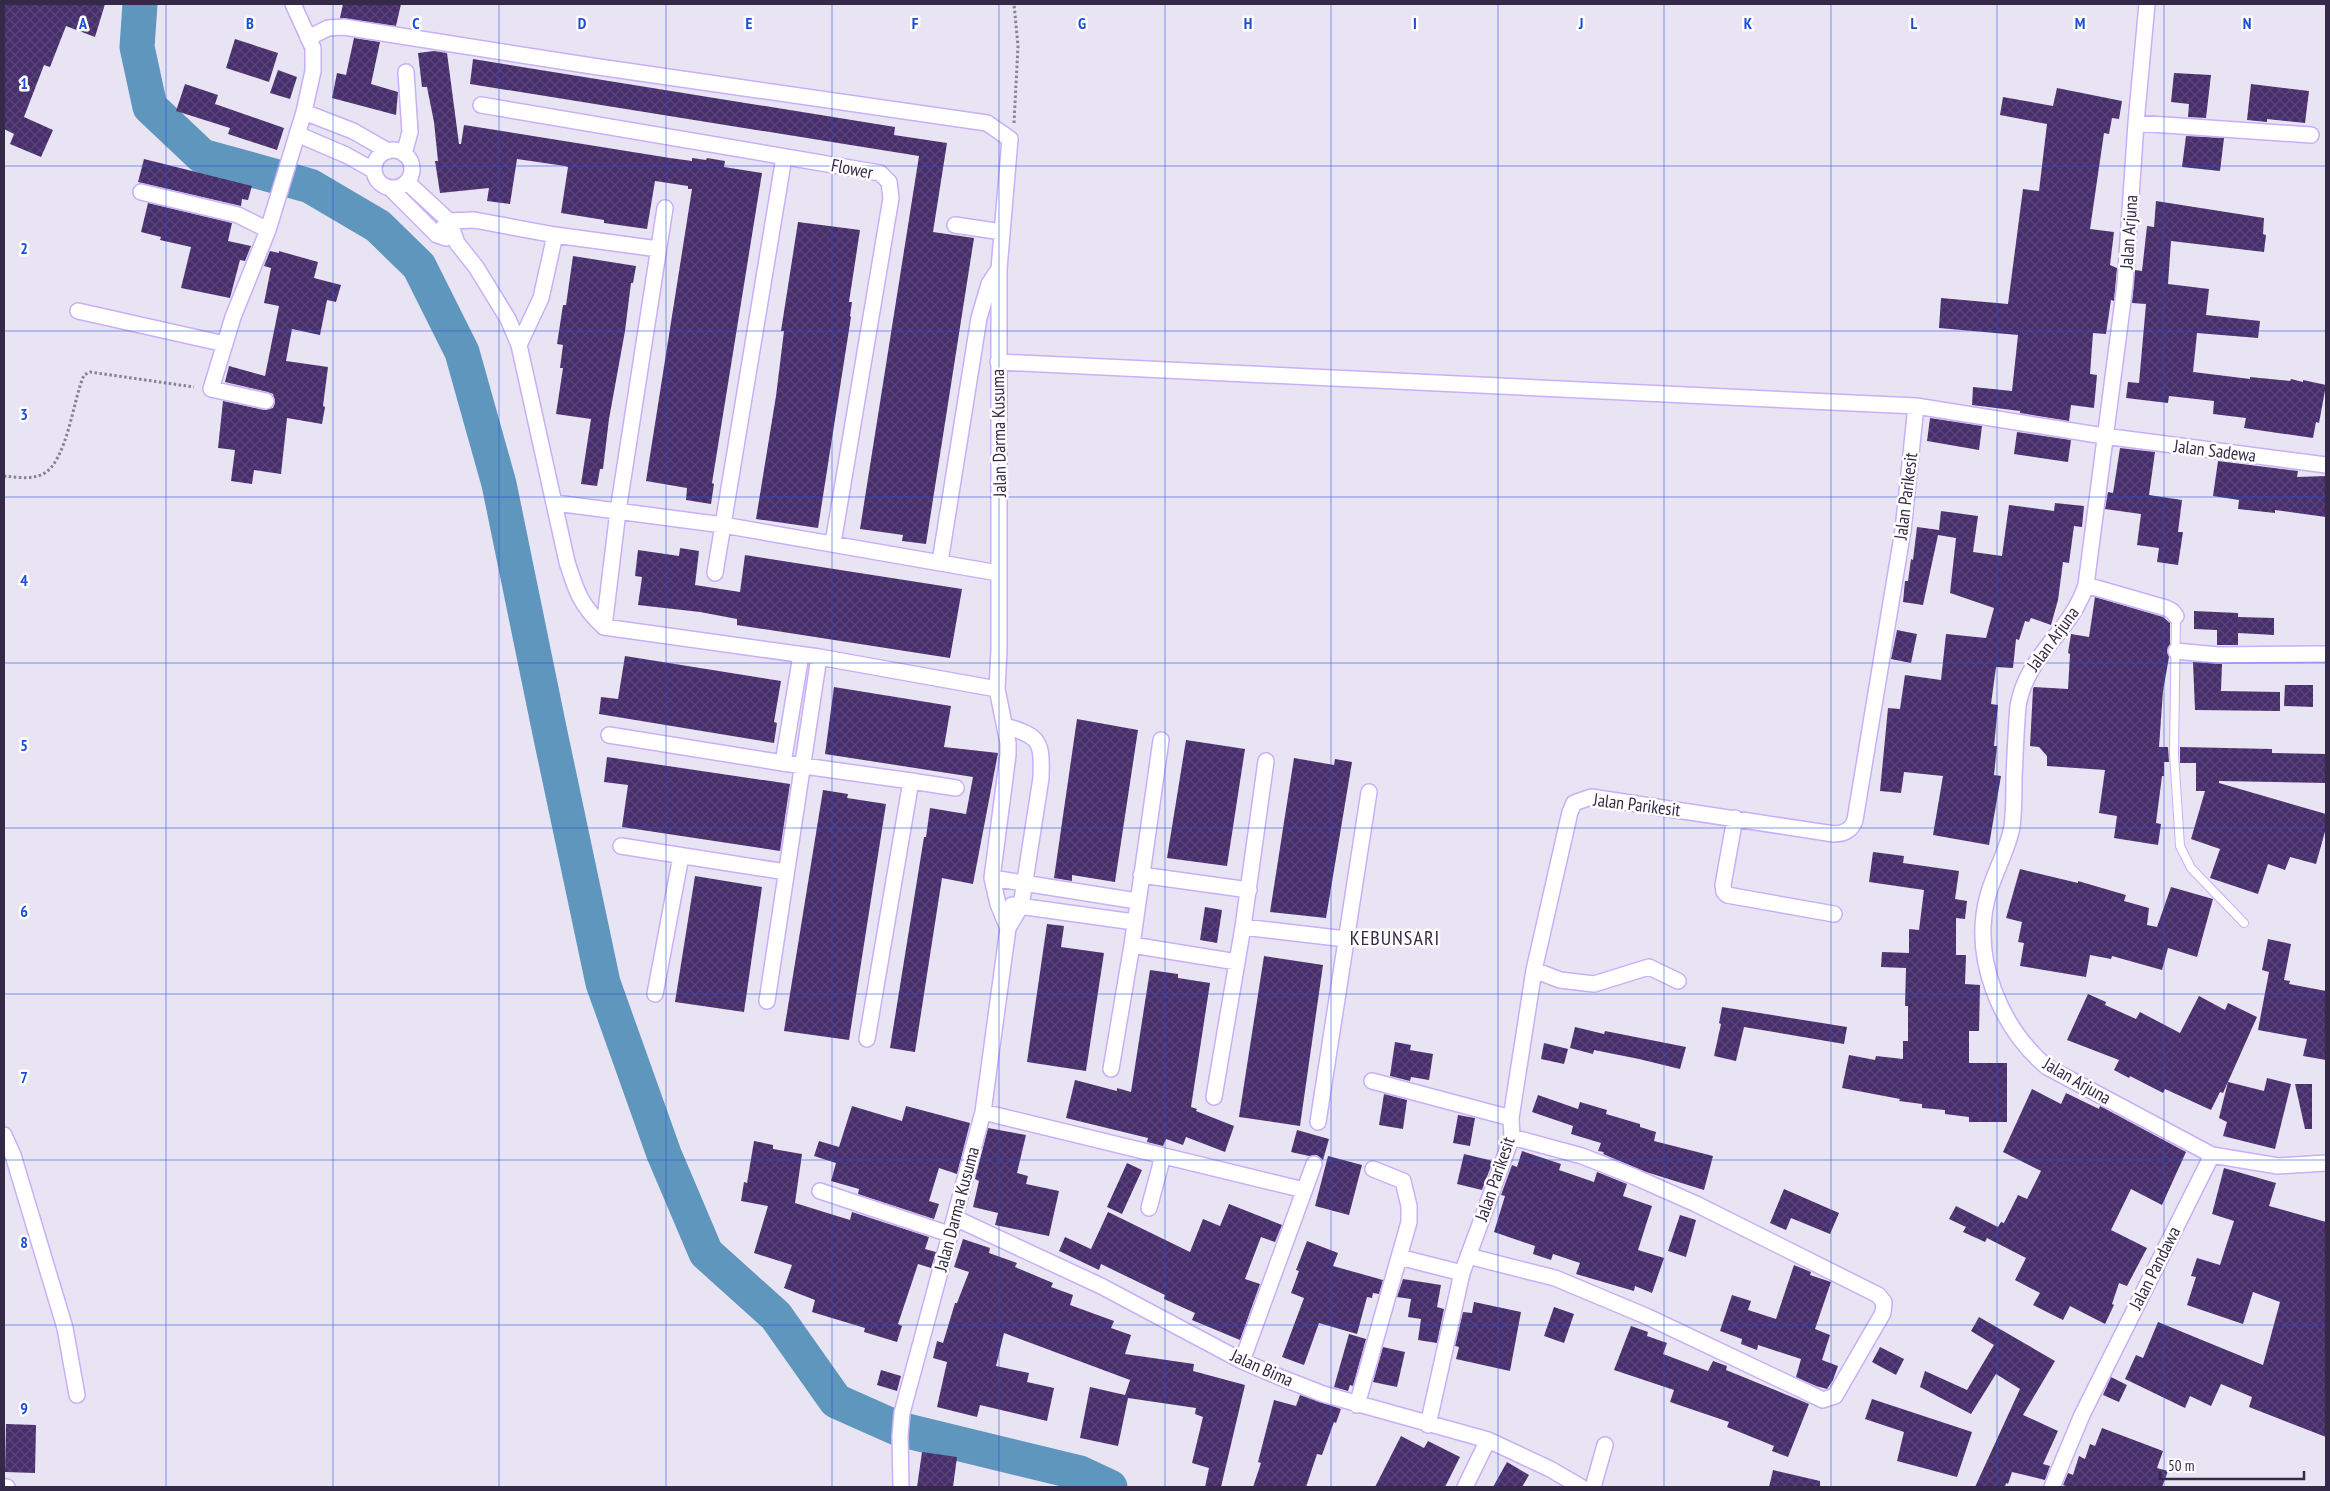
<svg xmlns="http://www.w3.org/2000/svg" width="2330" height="1491" viewBox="0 0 2330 1491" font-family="'PT Sans Narrow',sans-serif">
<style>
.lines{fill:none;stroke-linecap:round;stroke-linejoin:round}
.river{stroke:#5e96bd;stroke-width:35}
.building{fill:url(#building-cross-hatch)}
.lane-casing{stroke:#c8aff8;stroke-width:10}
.street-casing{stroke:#c8aff8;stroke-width:18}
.path{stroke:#888197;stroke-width:3;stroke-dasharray:2.5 2.5;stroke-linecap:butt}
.lane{stroke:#fff;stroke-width:8}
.street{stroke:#fff;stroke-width:15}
.grid{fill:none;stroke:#1d4ed8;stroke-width:1;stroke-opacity:0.55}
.labels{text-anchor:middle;stroke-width:5;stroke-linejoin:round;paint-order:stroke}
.street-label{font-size:18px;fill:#342a47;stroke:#fff}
.quarter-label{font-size:20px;letter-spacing:1px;fill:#342a47;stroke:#fff}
.grid-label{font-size:16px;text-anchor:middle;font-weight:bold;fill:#1d4ed8;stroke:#fff;stroke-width:5;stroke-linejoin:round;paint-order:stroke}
</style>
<defs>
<pattern id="building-cross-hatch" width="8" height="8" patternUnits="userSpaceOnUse" patternTransform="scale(1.25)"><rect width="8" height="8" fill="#482f6c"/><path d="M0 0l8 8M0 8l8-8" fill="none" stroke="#5a457a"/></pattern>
</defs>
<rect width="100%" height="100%" fill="#e9e4f3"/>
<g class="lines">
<path class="river" d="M140,4L137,47L150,107L202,156L310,186L378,226L419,266L462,352L499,484L550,733L603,983L664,1154L706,1253L776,1316L836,1401L899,1429L1080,1473L1110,1487"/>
</g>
<path class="building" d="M4,4H105L95,37L66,26L50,67L44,65L24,117L53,130L41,157L10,144L14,134L4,129Z
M343,4H401L396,26L340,18Z
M354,38L380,42L371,84L398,92L396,115L332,98L337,73L346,75Z
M235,39L278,53L269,82L226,68Z
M434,51L447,53L459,144H461L464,125L670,158L692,161V158L706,160L707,158L725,161L724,167L762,173L712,483L714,484L711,504L686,500L687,488L646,481L692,189H688V186L655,181L647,229L604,223V220L561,213L568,167L565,166L517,159L510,204L487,201L489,188L440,193L435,161H438L434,122L427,87H422L418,53Z
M473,59L895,127L894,135L947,143L933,232L974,238L926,544L902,541L903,535L860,529L919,156L470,84Z
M278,70L297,77L290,99L270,93Z
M2174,73L2211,75L2206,118L2188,117L2189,104L2171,102Z
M185,84L218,95L215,104L284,128L277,150L228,134L230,128L176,111Z
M2251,84L2309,91L2305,123L2267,119V122L2247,120Z
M2057,88L2122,101L2119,119L2112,118L2109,134L2104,133L2090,229L2114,232L2110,265L2117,268L2114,301L2111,300L2106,334L2093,333L2090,374L2097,375L2094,408L2071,405L2069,421L2020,413V411L1972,405L1973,387L2012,391L2018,335L1939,328L1941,298L2008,304L2023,189L2039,191L2047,124L2000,115L2003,97L2053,106Z
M2186,136L2224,138L2220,171L2182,167Z
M144,159L252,186L248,200L242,199L241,206L138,182Z
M2156,201L2264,218L2263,234L2266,235L2264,252L2171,241L2168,284L2209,289L2206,315L2260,321L2258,338L2197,333L2193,372L2250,379V377L2290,381L2291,379L2303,382V380L2326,385L2319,423L2316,422L2313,438L2244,428L2246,418L2213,414L2214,401L2169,396L2168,403L2126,398L2128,382L2139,383L2146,304L2132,303L2135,270L2142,271L2147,226L2154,227Z
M148,203L232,223L228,241L251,246L245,261L240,260L230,298L181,288L191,247L160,240L161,237L141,232Z
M798,222L860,230L849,302H852L850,316L851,317L818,528L756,519L776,396L784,331H781Z
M270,251L279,253V251L318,262L314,278L341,285L336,302L327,300L320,335L292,329L286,361L328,367L323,406L325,407L322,424L287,418L281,474L254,470L252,484L231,481L235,450L218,448L223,401L264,410L273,408L275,403L273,394L268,392L225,382L229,366L265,376L279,306L264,303L271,268L264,266Z
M573,256L636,266L633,283H631L625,331L609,419L603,469H600L597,486L581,484L591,419L556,414L563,368H560L563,345L557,344L563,305H566Z
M1930,418L1982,426L1979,450L1927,441Z
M2017,432L2071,440L2068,462L2014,454Z
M2120,448L2155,452L2149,495L2182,500L2178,532H2183L2178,565L2157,562L2159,548L2137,545L2141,514L2105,509L2108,492L2113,493Z
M2218,461L2298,471L2297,477L2326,476V517L2275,510V513L2238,509L2239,500L2213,496Z
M2055,503L2084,506L2082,527L2074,526L2069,563L2063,562L2058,600L2051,625L2031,618L2029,622L2025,621L2019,640L2016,639L2013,668L1996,667L1991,704L1998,705L1994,746H1997L1994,775L2001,776L1989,845L1933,835L1943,776L1904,772L1901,793L1880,791L1888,708L1900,709L1905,675L1941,680L1946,634L1986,638L1994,608L1950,593L1956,538L1938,535L1923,605L1903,602L1905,581H1908L1911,559L1913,560L1917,527L1939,530L1941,511L1978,516L1973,552L2002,556L2009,505L2054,511Z
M680,548L699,551L695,585L740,592L745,555L962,589L950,658L737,625V619L700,612L638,605L642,577L635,576L638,550L679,556Z
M2095,597L2163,617L2170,623V644L2167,651L2169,657L2163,691L2159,747H2168L2169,762H2164V776H2162L2156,823L2161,824L2158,845L2114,838L2117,816L2099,813L2105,770L2047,766V756L2039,747L2030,746L2033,689L2034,687L2068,689L2070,654L2068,653L2071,634L2089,637Z
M2194,611L2238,613V617L2274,618V635L2238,633V645H2217V630L2194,629Z
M1897,630L1917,634L1911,663L1891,659Z
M625,656L781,681L774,722L777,723L774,743L599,714L601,697L618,699Z
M2193,662L2222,664L2221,691L2280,692V711L2195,710Z
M2285,685H2313V707L2284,706Z
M834,687L951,706L944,747L998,753L973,884L942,878L915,1052L890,1048L924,837H926L930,808L966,814L973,777L825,754Z
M1077,719L1138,730L1115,882L1072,875V881L1054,878Z
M1186,740L1245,749L1227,866L1167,858Z
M2180,747L2272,749V753L2326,754V783L2219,781V783L2326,814V828L2316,864L2290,857L2285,870L2268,864L2258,894L2210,878L2220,849L2191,839L2205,791H2196V763H2180Z
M607,757L790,784L780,851L622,827L628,785L604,782Z
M1294,758L1334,765L1335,759L1352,762L1326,918L1270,912Z
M823,790L848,794L847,798L886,804L849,1040L784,1031Z
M1873,852L1904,856L1903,863L1959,871L1955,899L1967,901L1965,919L1956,918V955H1966L1965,984L1980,985L1979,1031H1969V1063H2007V1122H1969V1117L1945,1114V1110L1922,1108V1104L1899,1101L1900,1099L1842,1088L1849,1055L1875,1060L1876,1056L1903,1059V1041H1908V1006H1905L1906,968L1881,967L1882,952L1909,953V929L1919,930L1924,890L1869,882Z
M2020,869L2078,883V881L2126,895L2124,901L2149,908L2147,925L2157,927L2171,887L2213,899L2197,957L2168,948L2162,970L2112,956L2111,959L2090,955L2086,977L2020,966L2024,943L2018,942L2022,922L2006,918Z
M695,876L762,887L744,1012L675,1002Z
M1205,907L1222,910L1217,943L1200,940Z
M1047,924L1064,926L1061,947L1104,953L1086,1071L1027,1062Z
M2268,939L2291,944L2284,980L2290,981L2289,984L2326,991V1060L2303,1056L2307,1039L2258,1030L2269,972L2262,970Z
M1264,956L1323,965L1300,1126L1239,1117Z
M1150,970L1178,974V978L1210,983L1191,1107L1197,1109L1196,1111L1234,1126L1225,1152L1186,1137L1183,1145L1166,1139L1163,1146L1147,1142L1148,1138L1066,1118L1075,1080L1117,1091V1088L1131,1092Z
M2088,994L2106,1002L2105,1005L2136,1019L2140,1012L2180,1033L2199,996L2225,1010L2228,1003L2257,1017L2223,1093L2220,1092L2211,1110L2165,1089L2163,1093L2130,1076L2129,1078L2114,1070L2119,1060L2067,1040Z
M1722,1007L1847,1027L1844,1044L1744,1027L1736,1061L1714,1056L1721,1024L1719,1023Z
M1575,1027L1604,1034L1605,1031L1686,1047L1680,1069L1639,1059L1594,1050L1593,1054L1570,1048Z
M1395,1042L1411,1045L1410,1050L1433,1054L1429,1080L1411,1077L1410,1081L1390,1076Z
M1544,1043L1568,1049L1564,1064L1541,1059Z
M2267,1078L2291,1084L2275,1149L2223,1136L2227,1122L2219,1118L2228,1082L2264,1091Z
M2295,1084H2312V1129H2305Z
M2032,1089L2061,1104L2066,1093L2099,1109L2100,1106L2186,1152L2162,1205L2131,1189L2111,1230L2147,1248L2127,1286L2119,1283L2112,1304L2114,1305L2105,1324L2070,1306L2063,1320L2033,1305L2040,1293L2015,1280L2026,1258L1987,1238L1985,1242L1963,1232L1966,1227L1949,1219L1956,1206L1998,1227L2001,1222L2004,1223L2018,1195L2027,1199L2041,1171L2003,1152Z
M1384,1094L1407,1100L1403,1129L1379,1125Z
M1538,1095L1578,1109L1580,1102L1607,1110L1606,1114L1640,1124V1127L1656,1132L1654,1141L1713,1156L1704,1190L1646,1172L1603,1154L1604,1152L1598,1151L1601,1143L1571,1134L1573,1126L1532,1112Z
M852,1106L902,1121L906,1106L970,1123L957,1174L939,1168L929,1201L939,1204L934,1219L858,1194L859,1189L831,1181L836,1163L814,1156L819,1141L839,1147Z
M1458,1115L1475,1118L1470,1146L1453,1143Z
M988,1128L1026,1135L1017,1173L1028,1176L1026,1184L1059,1191L1049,1236L995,1225L998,1213L973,1207L979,1181L975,1179Z
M1297,1130L1329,1139L1323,1160L1317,1155L1309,1156L1291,1152Z
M754,1141L773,1145V1149L802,1154L795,1203L850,1220L852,1212L929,1237L925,1249L936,1252L931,1268L918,1264L898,1324L902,1326L897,1342L864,1332L865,1328L812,1312L815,1300L784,1288L792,1265L754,1253L768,1206L741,1201L744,1182L747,1183Z
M1522,1151L1561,1164L1559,1170L1594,1182L1597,1172L1627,1184L1623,1196L1652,1206L1638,1250L1664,1258L1652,1293L1635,1286L1634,1291L1576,1274L1580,1263L1553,1254L1551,1260L1533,1254L1535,1246L1494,1232L1505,1196L1501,1195L1512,1165L1517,1167Z
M1464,1154L1493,1161L1482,1190L1457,1184Z
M1328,1156L1362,1165L1349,1215L1315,1206Z
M1127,1163L1142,1170L1122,1214L1107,1207Z
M2224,1168L2276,1183L2269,1206L2326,1222V1437L2249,1407L2252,1397L2221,1384L2211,1406L2190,1396L2185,1408L2125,1379L2136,1355L2143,1358L2158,1322L2263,1365L2280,1302L2253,1292L2243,1324L2187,1305L2196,1277L2191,1276L2197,1258L2220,1265L2234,1221L2212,1214Z
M1784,1189L1839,1213L1830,1234L1791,1218L1786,1230L1770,1223Z
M1229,1204L1282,1225L1275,1242L1261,1237L1245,1279L1260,1284L1240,1340L1192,1320L1195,1313L1164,1299L1165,1295L1101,1264L1099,1270L1059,1251L1065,1237L1091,1249L1108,1212L1190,1252L1203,1219L1220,1226Z
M1680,1215L1696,1220L1686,1257L1668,1251Z
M963,1239L990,1248L989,1253L1017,1263L1015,1267L1053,1283L1051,1287L1073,1295L1070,1305L1114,1321L1111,1328L1131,1335L1125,1354L1194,1364L1193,1371L1245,1385L1221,1487H1205L1209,1468L1192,1463L1203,1417L1195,1414L1196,1408L1128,1398L1118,1446L1080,1438L1090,1387L1125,1395L1130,1380L1004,1333L996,1366L1029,1373L1027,1382L1054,1388L1047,1421L980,1405L977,1417L937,1407L947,1362L933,1358L937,1341L943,1343L955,1303H957L969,1272L954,1267Z
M1307,1241L1338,1253L1333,1266L1383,1280L1379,1294L1373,1293L1372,1298L1367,1297L1357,1334L1319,1323L1304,1365L1282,1357L1304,1298L1291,1293L1299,1271L1296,1270Z
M1794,1265L1811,1272L1810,1275L1831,1282L1815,1329L1830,1335L1822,1360L1838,1366L1833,1380L1827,1389L1816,1386L1796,1377L1801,1359L1758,1345L1757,1350L1741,1344L1742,1339L1720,1331L1732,1295L1751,1301L1748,1310L1776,1319Z
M1403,1279L1441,1285L1437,1307L1444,1309L1437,1343L1418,1340L1421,1319L1408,1317L1411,1299L1397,1297Z
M1474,1302L1521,1312L1510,1371L1456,1359L1459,1347L1455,1346L1463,1312L1472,1313Z
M1554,1307L1574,1314L1564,1343L1544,1336Z
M1979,1317L2055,1361L2023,1415L2058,1431L2043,1464L2050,1466L2045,1480L2012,1472L2008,1484L2006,1483L2005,1487H1975L2020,1389L1996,1374L1971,1414L1920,1387L1925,1371L1967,1390L1994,1345L1971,1331Z
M1631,1326L1648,1332L1647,1336L1667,1343L1663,1354L1708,1371L1713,1361L1727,1366L1726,1370L1809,1404L1788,1457L1772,1451L1774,1446L1727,1427L1729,1422L1670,1402L1674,1390L1614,1370Z
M1349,1334L1366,1339L1353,1386L1350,1385L1348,1391L1334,1387Z
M1383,1347L1405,1352L1397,1387L1373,1382Z
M1880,1347L1904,1359L1896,1375L1872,1362Z
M881,1370L901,1376L897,1391L877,1385Z
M2111,1377L2127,1385L2119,1402L2103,1395Z
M1300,1395L1341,1409L1336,1423L1334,1422L1322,1455L1317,1454L1306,1487H1253L1261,1463L1258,1462L1274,1400L1296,1406Z
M1872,1399L1972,1432L1957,1477L1897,1461L1904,1432L1865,1419Z
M6,1424L36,1425L35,1473L5,1472Z
M2102,1428L2163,1451L2157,1468L2168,1471L2162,1487H2068L2063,1485L2068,1473L2073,1475L2079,1456L2085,1459L2090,1444L2095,1446Z
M1401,1436L1424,1448L1428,1441L1460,1457L1445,1487H1375Z
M922,1452L957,1457L953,1487H917Z
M1507,1462L1529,1475L1522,1487H1493Z
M1773,1470L1820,1481V1487H1769Z"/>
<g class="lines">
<g class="lane-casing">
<path id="lane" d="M2176,616L2174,754L2180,846L2191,868L2244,923"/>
</g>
<g class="street-casing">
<path id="street" d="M2147,4L2136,123L2125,285L2086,585C2071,632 2027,654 2018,706C2016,730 2015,754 2014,778C2014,794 2014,811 2012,827C2007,853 1993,874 1987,899C1972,960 2001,1028 2047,1067L2212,1155L2278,1166L2326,1163
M308,38L328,28L344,27L592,66L987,123L1010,139L999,269V650L997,689L1008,743V755L992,878L998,904L1008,928
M481,105L880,173L889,182L891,198L833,543
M304,112L353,131L388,151
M2136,123L2311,135
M297,134L346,155L373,170
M374 169a19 19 0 1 1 38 0a19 19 0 1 1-38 0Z
M404,154L410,132L406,72
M407,182L449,221L457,243L476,267L508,319L519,345L567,562C576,591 581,606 604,627L819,657L997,689
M391,189L437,235L446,238
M141,192L238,215L268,230
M955,225L1002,232
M437,235L449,221L474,220L555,235L658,249
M78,311L225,344
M519,345L541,298L555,235
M998,362L1916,406L2104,436L2326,465
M266,401L211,389L233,317L268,230L304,112L313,71V48L293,4
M556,503L723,525L998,573
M940,562L979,318L989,284L999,269
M715,573L784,157
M2086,585L2166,608L2172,611L2176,616
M604,627L618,511L665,208
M2176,651L2218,655L2324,654
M609,735L783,763L911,781L867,1039
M783,763L801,655
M911,781L956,788
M1735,818L1723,885L1724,892L1727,895L1834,914
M621,846L786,872
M1141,875L1249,890
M992,878L1137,901
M1012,905L1134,922
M1243,927L1346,939
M1132,945L1237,962
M1534,970L1560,980L1594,984L1649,967L1678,981
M655,994L681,856
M767,1001L819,657
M1111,1069L1132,945L1161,740
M1372,1081L1511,1118
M1214,1097L1243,927L1266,761
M983,1112L1304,1190
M1318,1122L1369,792
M4,1135L13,1155L65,1328L77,1395
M820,1191L949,1234
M1149,1208L1163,1156
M955,1218L1101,1286L1242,1361L1277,1376L1323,1394L1488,1440L1550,1469L1581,1487
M1468,1256L1555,1278L1648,1317L1823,1400L1835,1396L1883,1313L1884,1302L1878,1295L1696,1204L1635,1177L1582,1156L1512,1137
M1399,1257L1462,1273
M1242,1361L1314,1164
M1357,1405L1409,1222V1206L1403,1181L1373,1169
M1428,1425L1462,1273L1512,1137L1511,1118L1534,970L1570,812L1574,803L1591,797L1834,834C1844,834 1852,830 1855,820L1903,530L1916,406
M4,1487H7
M901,1487L900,1436L902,1413L983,1112L1008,928L1021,906L1041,778C1042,742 1041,736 1005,726
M1465,1487L1488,1440
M1593,1487L1605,1445
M2052,1487L2082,1415L2212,1155"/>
</g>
<path class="path" d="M1014,123L1018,46L1014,4
M4,476C16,477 31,480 43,474C67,462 73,400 84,375L90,372L194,387"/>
<use href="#lane" class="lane"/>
<use href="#street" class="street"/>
</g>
<path class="grid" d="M166,4V1487M333,4V1487M499,4V1487M666,4V1487M832,4V1487M999,4V1487M1165,4V1487M1331,4V1487M1498,4V1487M1664,4V1487M1831,4V1487M1997,4V1487M2164,4V1487M4,166H2326M4,331H2326M4,497H2326M4,663H2326M4,828H2326M4,994H2326M4,1160H2326M4,1325H2326"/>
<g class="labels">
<g class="street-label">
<text transform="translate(852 169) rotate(11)" y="6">Flower</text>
<text transform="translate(2129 232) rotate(-86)" y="6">Jalan Arjuna</text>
<text transform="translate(999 433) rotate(-91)" y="6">Jalan Darma Kusuma</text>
<text transform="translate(2215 451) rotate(7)" y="6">Jalan Sadewa</text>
<text transform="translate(1906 496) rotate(-83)" y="6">Jalan Parikesit</text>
<text transform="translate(2053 639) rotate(-54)" y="6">Jalan Arjuna</text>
<text transform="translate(1637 805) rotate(7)" y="6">Jalan Parikesit</text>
<text transform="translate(2077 1081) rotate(30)" y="6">Jalan Arjuna</text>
<text transform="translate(1495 1179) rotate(-71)" y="6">Jalan Parikesit</text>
<text transform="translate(957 1209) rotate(-75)" y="6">Jalan Darma Kusuma</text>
<text transform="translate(2155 1268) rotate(-63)" y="6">Jalan Pandawa</text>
<text transform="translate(1262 1368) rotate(24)" y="6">Jalan Bima</text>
</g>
<g class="quarter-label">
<text x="1395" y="945">KEBUNSARI</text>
</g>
</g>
<g class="grid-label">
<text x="83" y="29">A</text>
<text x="250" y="29">B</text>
<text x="416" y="29">C</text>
<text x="582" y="29">D</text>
<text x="749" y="29">E</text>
<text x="915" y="29">F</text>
<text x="1082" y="29">G</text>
<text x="1248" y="29">H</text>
<text x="1415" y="29">I</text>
<text x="1581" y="29">J</text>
<text x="1748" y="29">K</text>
<text x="1914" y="29">L</text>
<text x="2080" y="29">M</text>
<text x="2247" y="29">N</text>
<text x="24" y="89">1</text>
<text x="24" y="254">2</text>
<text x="24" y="420">3</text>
<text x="24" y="586">4</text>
<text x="24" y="751">5</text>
<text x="24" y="917">6</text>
<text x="24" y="1083">7</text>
<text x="24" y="1248">8</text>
<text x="24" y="1414">9</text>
</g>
<rect width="2330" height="1491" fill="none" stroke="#342a47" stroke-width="10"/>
<path d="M2160 1471v8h144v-8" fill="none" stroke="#342a47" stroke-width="2.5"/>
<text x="2168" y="1471" font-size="15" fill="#342a47" stroke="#ffffff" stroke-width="4" paint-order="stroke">50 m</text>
</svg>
